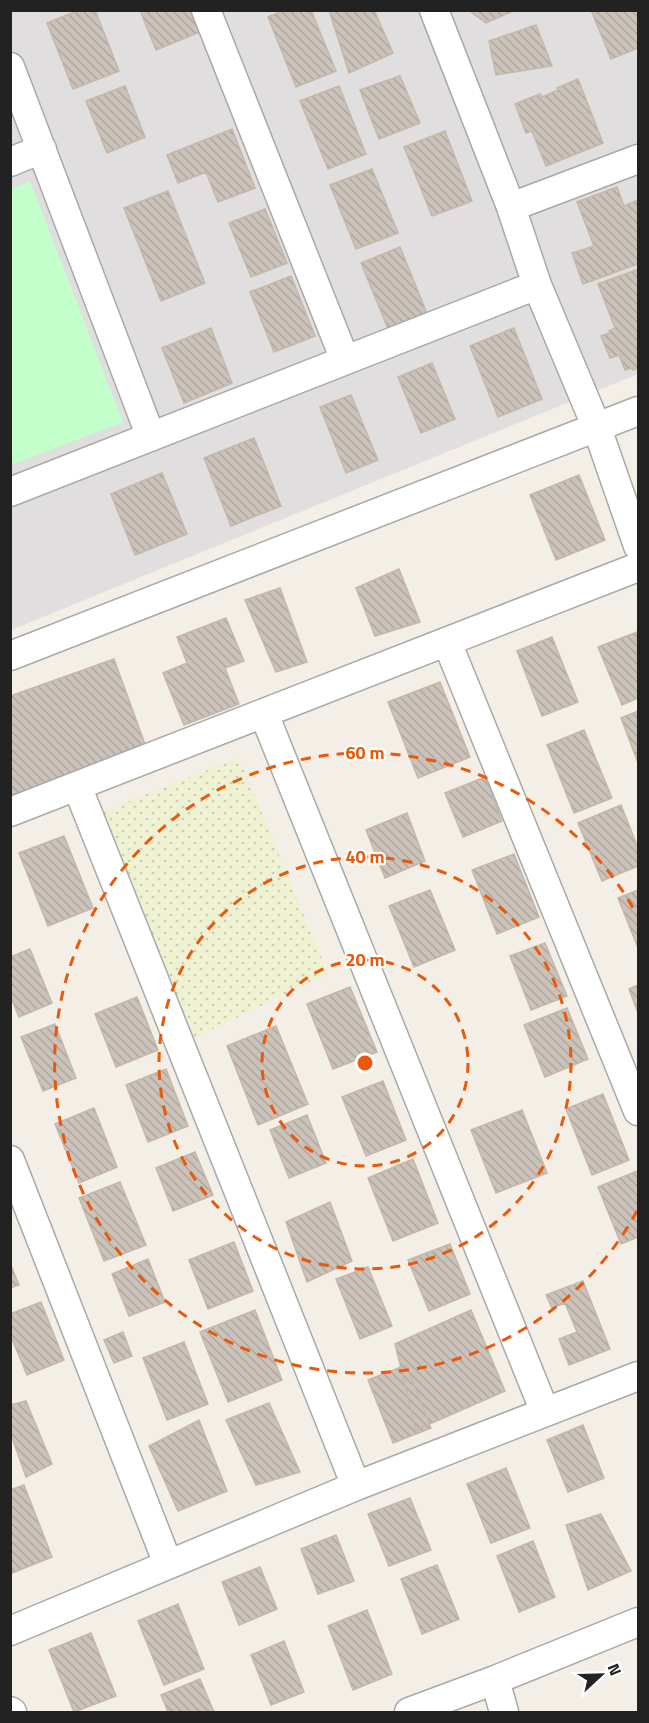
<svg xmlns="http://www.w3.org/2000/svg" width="649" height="1723" viewBox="0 0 649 1723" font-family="'Titillium Web',sans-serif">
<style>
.residential{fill:#e0dede}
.farmland{fill:url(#farmland-dots)}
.park{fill:#c2ffca}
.building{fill:url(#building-back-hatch);stroke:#c6b7a8;stroke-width:1.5}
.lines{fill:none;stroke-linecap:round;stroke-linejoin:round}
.street-casing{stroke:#a9a9a9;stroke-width:31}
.street{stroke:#fff;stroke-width:28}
.ring{fill:none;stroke:#e8590c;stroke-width:3;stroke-dasharray:10 8}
.centre{fill:#e8590c;stroke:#fff;stroke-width:3}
.ring-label{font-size:18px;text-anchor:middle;font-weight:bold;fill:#e8590c;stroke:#fff;stroke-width:4.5;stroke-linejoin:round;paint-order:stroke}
</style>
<defs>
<pattern id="farmland-dots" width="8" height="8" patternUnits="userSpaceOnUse" patternTransform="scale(1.5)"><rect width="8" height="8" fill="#eef2d2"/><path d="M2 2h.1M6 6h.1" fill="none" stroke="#cccfb4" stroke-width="1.8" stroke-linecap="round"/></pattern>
<pattern id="building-back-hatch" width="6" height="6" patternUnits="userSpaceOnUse" patternTransform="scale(1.5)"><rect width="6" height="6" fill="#cbc2ba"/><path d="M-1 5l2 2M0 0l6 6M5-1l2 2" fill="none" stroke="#aea6a0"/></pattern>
</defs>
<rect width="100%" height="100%" fill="#f3efe7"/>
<path class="residential" d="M11,11H638V374L11,630Z"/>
<path class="farmland" d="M239,757L328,974L192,1039L100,813Z"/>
<path class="park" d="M30,181L123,422L11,465V189Z"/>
<path class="building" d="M79,10H95L119,71L73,89L47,23Z
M140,10H193L202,31L156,50Z
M285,10H311L336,71L296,87L268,17Z
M329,10H374L393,53L349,73Z
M468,10H515L486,23Z
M591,10H638V48L611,59Z
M536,25L552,66L496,75L489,41Z
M400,76L420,123L379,139L360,90Z
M578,79L603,143L546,166L532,131L526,133L515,104L540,94L542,97L558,90L557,88Z
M125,86L145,137L107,153L86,101Z
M339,86L366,154L328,169L300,101Z
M232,129L255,188L218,202L206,172L178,183L167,155Z
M445,131L472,201L432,216L404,147Z
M372,169L398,233L356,249L330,185Z
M617,187L624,206L638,200V264L583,284L572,253L594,246L577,202Z
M168,191L205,283L161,301L124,208Z
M265,209L287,263L251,277L229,223Z
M400,247L428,316L389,331L361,263Z
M638,269V368L633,370L632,368L625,370L619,355L610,358L601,336L610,333L609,331L615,328L598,284Z
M291,276L315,336L274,352L250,292Z
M211,328L232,383L184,403L162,348Z
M514,328L542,399L498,417L470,346Z
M432,363L455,419L421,433L398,377Z
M351,395L378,460L346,473L320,407Z
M254,438L281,506L231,526L204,458Z
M162,473L187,534L135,555L111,494Z
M579,475L605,540L556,560L530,495Z
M399,569L420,622L375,636L356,588Z
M280,588L307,662L276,672L245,600Z
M226,618L244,661L225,668L239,704L184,725L163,673L187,663L177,637Z
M637,632L638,698L622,705L598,647Z
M552,637L578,702L542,716L517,651Z
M114,659L146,747L10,800V696Z
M440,682L470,757L418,778L388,702Z
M638,711V763L621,718Z
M584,730L612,798L574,813L547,745Z
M485,777L502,821L463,837L445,793Z
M621,805L638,848V866L602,881L578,823Z
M407,813L425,861L385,878L366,830Z
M64,836L93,908L48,926L19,853Z
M514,854L539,917L497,934L472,870Z
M430,890L455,950L414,967L389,906Z
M638,890V948L618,898Z
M545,943L567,996L531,1010L510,956Z
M30,949L52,1003L19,1017L10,995V957Z
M638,985V1013L629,989Z
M350,987L377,1052L333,1069L307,1004Z
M137,997L158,1050L116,1067L95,1014Z
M567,1008L588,1059L545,1077L524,1025Z
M55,1024L76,1078L43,1091L21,1037Z
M276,1026L308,1104L258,1125L227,1046Z
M166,1069L188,1126L148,1142L126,1085Z
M383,1081L406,1140L366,1156L342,1097Z
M603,1094L629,1160L592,1175L566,1109Z
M94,1108L117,1167L79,1183L55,1124Z
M522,1110L547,1173L496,1193L471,1130Z
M307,1115L326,1163L289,1178L270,1130Z
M195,1152L213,1195L173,1211L156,1168Z
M413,1159L438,1223L393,1241L368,1178Z
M637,1171L638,1175V1237L621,1244L598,1187Z
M120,1182L146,1245L104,1261L79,1198Z
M330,1202L352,1261L307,1282L286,1222Z
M234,1242L253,1291L208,1309L189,1260Z
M450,1244L470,1294L429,1311L408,1260Z
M148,1259L165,1302L129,1316L112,1274Z
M10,1263L19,1285L10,1288Z
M368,1267L392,1326L360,1339L336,1279Z
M583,1281L610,1349L569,1365L559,1339L577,1332L565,1303L552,1308L546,1295Z
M41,1302L64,1360L27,1375L10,1334V1314Z
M255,1310L282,1380L228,1402L200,1332Z
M471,1310L505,1391L416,1430L395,1344Z
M123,1332L132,1356L114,1363L104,1340Z
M184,1342L208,1404L167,1420L143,1358Z
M406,1365L431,1428L393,1443L368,1380Z
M26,1401L52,1464L26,1477L10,1432V1405Z
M269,1403L300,1472L256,1485L226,1420Z
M199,1420L227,1491L178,1511L149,1446Z
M583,1425L604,1478L568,1492L547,1440Z
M506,1468L530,1528L491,1543L467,1484Z
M24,1485L52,1557L10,1574V1490Z
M410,1498L431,1550L389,1566L368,1514Z
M601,1514L631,1571L588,1590L566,1525Z
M336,1535L354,1581L318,1594L301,1549Z
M533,1541L555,1597L519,1612L497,1556Z
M437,1565L459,1619L422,1634L401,1579Z
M260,1567L277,1609L239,1625L222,1582Z
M178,1604L204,1669L164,1685L138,1621Z
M367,1610L392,1674L353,1690L328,1626Z
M91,1633L116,1696L74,1712L49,1650Z
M284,1641L304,1692L271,1705L251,1655Z
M200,1679L214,1712H168L161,1695Z"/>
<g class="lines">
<g class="street-casing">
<path id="street" d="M206,10L345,360
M434,10L511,207L537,285L597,428L638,546
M10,67L151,437
M10,162L42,149
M511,207L638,159
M10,492L537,285
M447,642L638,1111
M10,656L638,411
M264,714L545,1412
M77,786L356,1486
M10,812L638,567
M10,1160L168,1564
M10,1631L356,1486L638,1376
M495,1680L504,1712
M10,1711L12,1712
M409,1712L495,1680L638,1622"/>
</g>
<use href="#street" class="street"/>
</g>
<g class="ring">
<circle cx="365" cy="1063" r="103"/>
<circle cx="365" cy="1063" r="206"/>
<path d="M637 1211A310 310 0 1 1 637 915"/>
</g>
<circle cx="365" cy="1063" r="9" class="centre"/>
<g class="ring-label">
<text x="365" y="759">60 m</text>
<text x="365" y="863">40 m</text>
<text x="365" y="966">20 m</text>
</g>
<rect width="649" height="1723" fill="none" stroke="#222222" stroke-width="24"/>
<g transform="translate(601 1675) rotate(68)" stroke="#ffffff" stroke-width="4.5" paint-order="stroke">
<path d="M0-4.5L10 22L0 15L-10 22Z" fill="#222222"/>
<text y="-9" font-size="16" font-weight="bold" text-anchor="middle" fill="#222222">N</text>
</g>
</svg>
